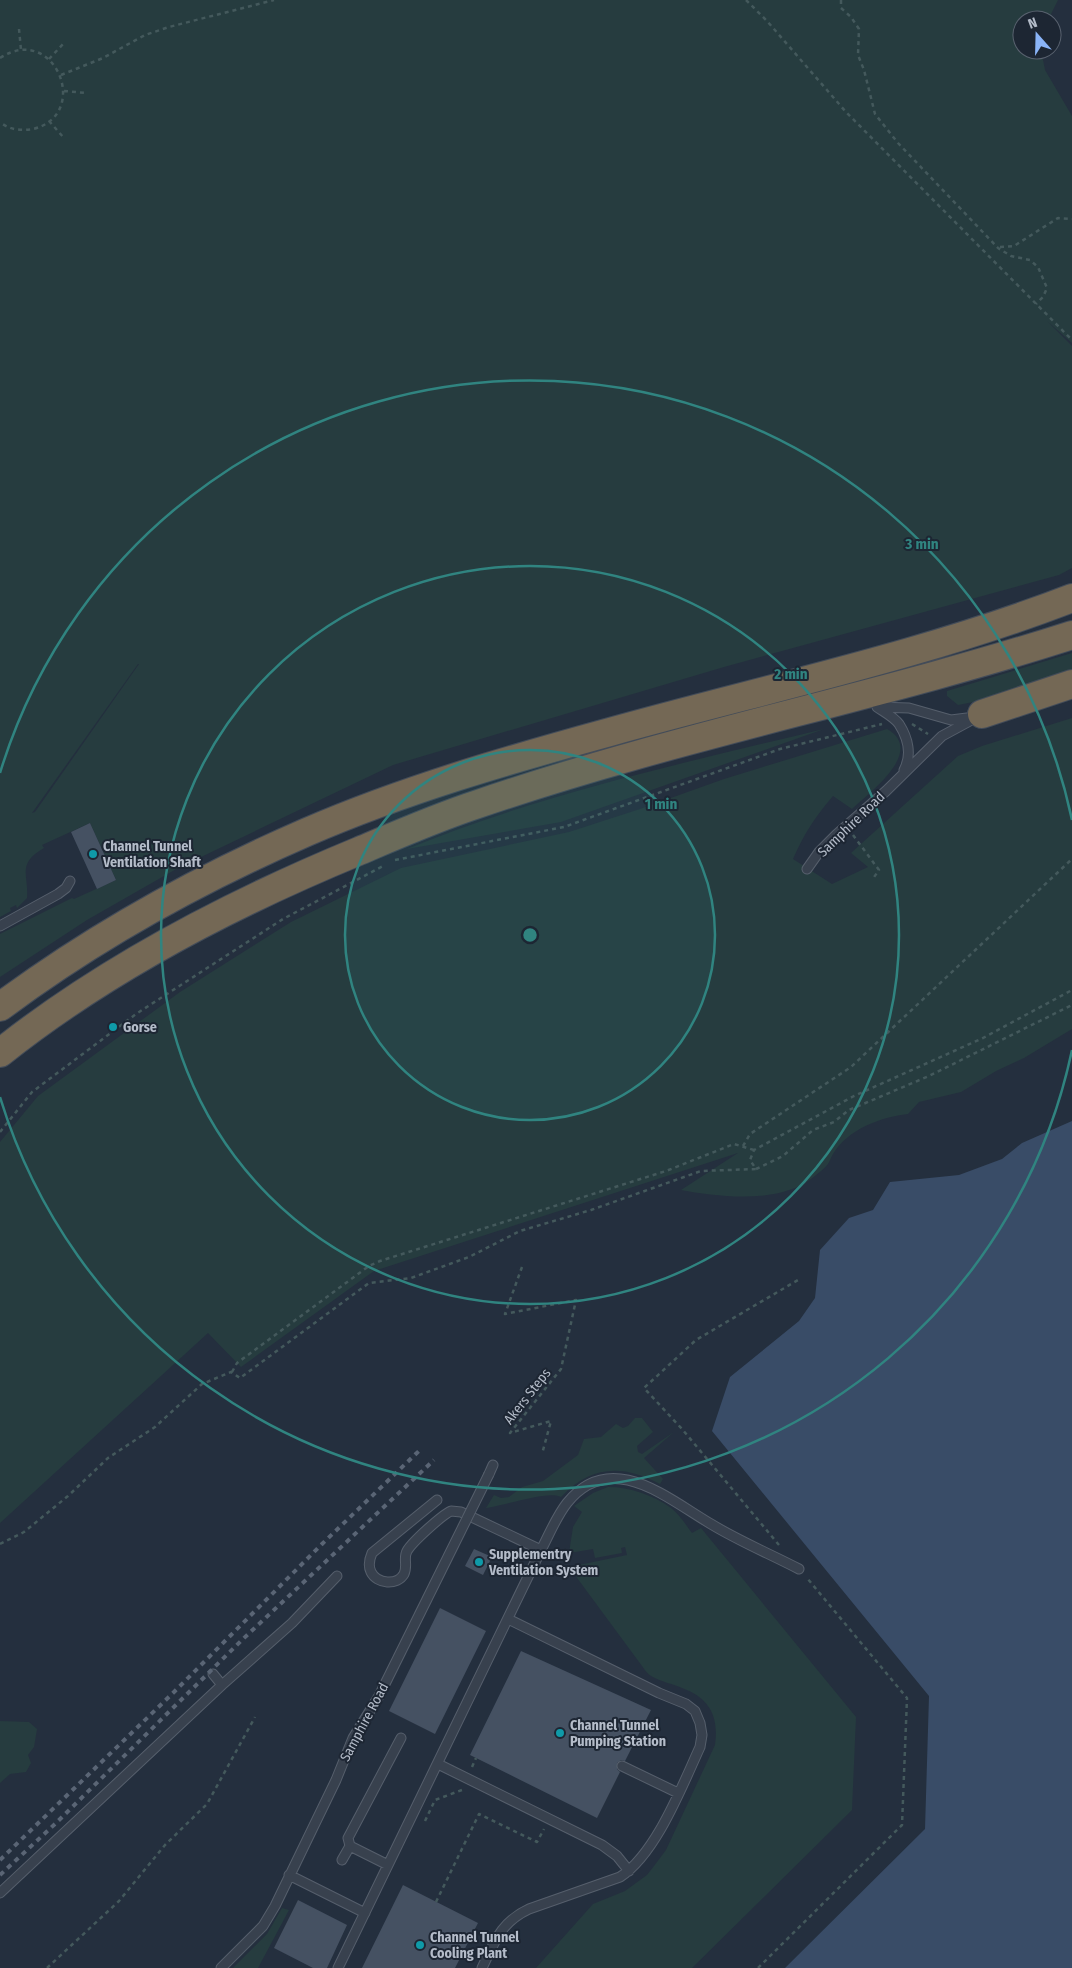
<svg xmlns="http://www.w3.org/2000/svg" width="1072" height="1968" viewBox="0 0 1072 1968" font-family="'Fira Sans Condensed',sans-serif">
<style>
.green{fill:#263c3f;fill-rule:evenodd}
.water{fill:#394c67}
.building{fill:#455162}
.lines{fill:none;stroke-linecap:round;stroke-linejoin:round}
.lane-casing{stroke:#565f6c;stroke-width:11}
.highway-casing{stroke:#434c59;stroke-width:30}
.path{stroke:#44595c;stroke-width:2.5;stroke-dasharray:4 4;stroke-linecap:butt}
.lane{stroke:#38414e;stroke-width:9}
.highway{stroke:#746855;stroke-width:28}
.rail{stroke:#5a6575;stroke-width:4;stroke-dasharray:5 5;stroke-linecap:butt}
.lane-bridge-casing{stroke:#565f6c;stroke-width:11;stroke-linecap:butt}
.lane-bridge{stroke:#38414e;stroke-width:9}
.ring{fill:none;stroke:#308480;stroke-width:2.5}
.culture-dot{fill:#0f9aa8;stroke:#1d2633;stroke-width:2}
.labels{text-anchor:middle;stroke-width:4;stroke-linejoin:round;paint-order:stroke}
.street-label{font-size:14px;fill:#b4bcc9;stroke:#1d2633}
.poi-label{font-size:14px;font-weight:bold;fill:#b4bcc9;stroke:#1d2633;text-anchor:start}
.centre{fill:#308480;stroke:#1d2633;stroke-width:2.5}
.ring-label{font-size:15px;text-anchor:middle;font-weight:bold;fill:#308480;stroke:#1d2633;stroke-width:4;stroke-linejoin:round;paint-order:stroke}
</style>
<rect width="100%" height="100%" fill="#242f3e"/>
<path class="green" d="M0,0H1058L1048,20H1022V50H1041L1045,70L1072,116V343L1047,321L1072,346V568L1059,575L724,667L393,765L178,868L87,920L0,977V934L72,898L74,899L116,880L90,823L42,845L44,848C16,864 29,875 27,898L17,908L16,905L10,908L11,911L0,917ZM139,664L35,812L32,813L138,664Z
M1072,653V675L983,700L958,705L947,696V691Z
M1072,718V1029L1024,1058L996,1071L961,1092L919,1102L908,1114C881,1117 848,1129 833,1154C831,1157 830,1161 828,1164C824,1169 816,1175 811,1179C777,1204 719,1197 681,1190L738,1153L374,1271L241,1367L208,1333L0,1523V1142L38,1096L180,992L291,922L401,868L569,832L640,809L724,779L887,729C926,751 870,792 852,809L833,796C815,817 804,834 793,859L832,884L868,867L851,853L958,756L982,746Z
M824,729L561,822L407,849C541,794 683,763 824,729Z
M635,1418H642L653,1432L637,1446L638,1452L642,1454L674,1432L644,1458L663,1479L660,1484C623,1464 591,1465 561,1497C549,1490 503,1506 486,1508L494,1495L501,1498L509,1497L522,1487L543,1481L578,1455L584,1439L601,1437L616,1424L623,1428L628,1426Z
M608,1487C630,1487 653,1495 671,1508C679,1514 686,1525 692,1533L701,1528L856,1717L852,1810L692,1968H536L593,1904L625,1891L647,1875L654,1866L666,1850L715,1745C719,1717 710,1698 682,1688C673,1684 662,1682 653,1677C648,1675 645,1670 642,1666L569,1567L627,1555L625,1547L621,1548L622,1553L595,1558L593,1549L569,1553L573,1527L582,1512L574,1506L593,1493Z
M0,1721L29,1722L37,1729L34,1747L28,1755L31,1763L26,1772L10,1774L0,1783Z
M282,1908L289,1910L258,1968H233L267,1934Z"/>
<path class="water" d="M1072,1121V1968H785L925,1829L929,1696L712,1431L730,1377L799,1321L815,1298L820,1250L849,1218L873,1210L890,1182L959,1175L1002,1159L1022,1143Z"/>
<path class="building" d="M90,823L116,880L97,889L71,832Z
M474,1549L492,1557L483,1575L465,1566Z
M440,1608L486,1631L435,1734L389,1711Z
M521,1651L651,1710L625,1761L621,1760L617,1763V1769L620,1772L597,1818L470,1755Z
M403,1885L478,1923L455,1968H362Z
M298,1900L347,1925L327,1968H313L274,1948Z"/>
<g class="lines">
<g class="lane-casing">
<path id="lane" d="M877,707L909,708L951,720L967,718
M877,707C884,712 894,717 899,724C908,738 912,755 904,770
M807,869L819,852L836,835L886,791L942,736L979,716
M0,926L58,894L66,888L70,881
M489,1474L493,1465
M437,1500L372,1553C369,1560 368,1566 371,1572C377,1584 397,1586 404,1574C408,1566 403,1558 407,1551C412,1542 442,1515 451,1511L461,1512L541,1550C549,1535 556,1517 567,1503C611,1448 668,1499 711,1524C739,1541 770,1554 799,1569
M213,1674L222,1685
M438,1764L602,1845L617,1856L629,1871
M622,1766L678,1793
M342,1860L350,1846
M388,1865L350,1846L348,1838L401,1738
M289,1875L365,1913
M0,1893L222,1685L292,1623L337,1576
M221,1968L263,1926L275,1906L336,1780L353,1738L379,1696
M338,1968L541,1550
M482,1968C495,1941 501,1922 529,1909L620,1877C656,1854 682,1786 700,1747L702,1735L700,1723L695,1711L686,1704L659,1693L508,1619"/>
</g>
<g class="highway-casing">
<path id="highway" d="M982,714L1072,684
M0,1007C94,937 199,879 307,832C404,790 508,760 610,732C764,689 922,656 1072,598
M0,1053C108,967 233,903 359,851C399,834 438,817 478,804C673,737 876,698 1072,635"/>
</g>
<path class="path" d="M746,0L767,21L846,112L1072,340
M841,0V8L851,17L859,29L858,55L864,70L875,114L898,143L998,248L1011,256L1030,260L1038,267L1047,288L1043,297L1036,304
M19,29L21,50
M0,58C55,22 92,115 33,129C22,131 9,130 0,122
M49,59L64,43
M61,75L103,58L145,35L169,27L274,0
M64,91L87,93
M49,121L64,138
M1000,247L1014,246L1058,218L1072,219
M912,724L928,734
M853,835L879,870L872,880
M395,860L564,827L780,749L882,724
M0,1132L32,1092L136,1014L283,919L385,865
M743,1146L750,1134L851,1067L1072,859
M756,1169L783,1156L813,1130L834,1122L849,1110L929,1076L1072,1005
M522,1267L505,1314L576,1300L561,1369L510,1433L551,1421L542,1454
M232,1372L237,1363L369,1266L380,1261L666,1171L734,1144L754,1150
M0,1544L24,1532L68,1496L108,1458L155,1427L202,1384L231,1372L240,1378L369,1283L411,1278L469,1257L520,1231L591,1210L701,1171L756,1169L750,1160L754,1150L854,1096L983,1038L1072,990
M779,1545L682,1429L644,1388L696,1340L798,1280
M472,1767L476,1758
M425,1821L435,1800L462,1790
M436,1902L479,1814L537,1842L544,1829
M47,1968L119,1901L165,1845L207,1804L255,1717
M758,1968L902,1825L907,1698L807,1578"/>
<use href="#lane" class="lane"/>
<use href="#highway" class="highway"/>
<path class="rail" d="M0,1860L174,1692L322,1544L422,1448
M0,1875L55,1824L243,1639L434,1460"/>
<g class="lane-bridge-casing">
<path id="lane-bridge" d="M379,1696L489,1474"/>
</g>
<use href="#lane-bridge" class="lane-bridge"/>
</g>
<circle cx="530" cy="935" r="185" fill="#308480" fill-opacity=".12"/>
<g class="ring">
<circle cx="530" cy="935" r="185"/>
<circle cx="530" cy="935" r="369"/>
<path d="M1072 1050A554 554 0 0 1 0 1097M0 773A554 554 0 0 1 1072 820"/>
</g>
<g class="culture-dot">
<circle cx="93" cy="854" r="5"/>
<circle cx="113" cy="1027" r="5"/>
<circle cx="479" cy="1562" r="5"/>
<circle cx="560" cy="1733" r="5"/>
<circle cx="420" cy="1945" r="5"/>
</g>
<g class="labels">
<g class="street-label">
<text transform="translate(851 824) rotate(-44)" y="5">Samphire Road</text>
<text transform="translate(527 1396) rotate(-52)" y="5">Akers Steps</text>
<text transform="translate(364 1722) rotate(-62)" y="5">Samphire Road</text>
</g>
<g class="poi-label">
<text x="103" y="851">Channel Tunnel<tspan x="103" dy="16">Ventilation Shaft</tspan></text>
<text x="123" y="1032">Gorse</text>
<text x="489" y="1559">Supplementry<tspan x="489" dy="16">Ventilation System</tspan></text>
<text x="570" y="1730">Channel Tunnel<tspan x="570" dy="16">Pumping Station</tspan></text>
<text x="430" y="1942">Channel Tunnel<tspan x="430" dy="16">Cooling Plant</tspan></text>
</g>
</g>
<circle cx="530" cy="935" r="8" class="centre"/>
<g class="ring-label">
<text x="922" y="549">3 min</text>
<text x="791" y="679">2 min</text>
<text x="661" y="809">1 min</text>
</g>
<g transform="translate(1037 35) rotate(340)"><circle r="24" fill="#1d2633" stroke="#59626f"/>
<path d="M0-4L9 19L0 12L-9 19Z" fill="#8ab4f8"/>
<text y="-8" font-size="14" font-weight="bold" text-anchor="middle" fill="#b4bcc9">N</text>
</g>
</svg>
